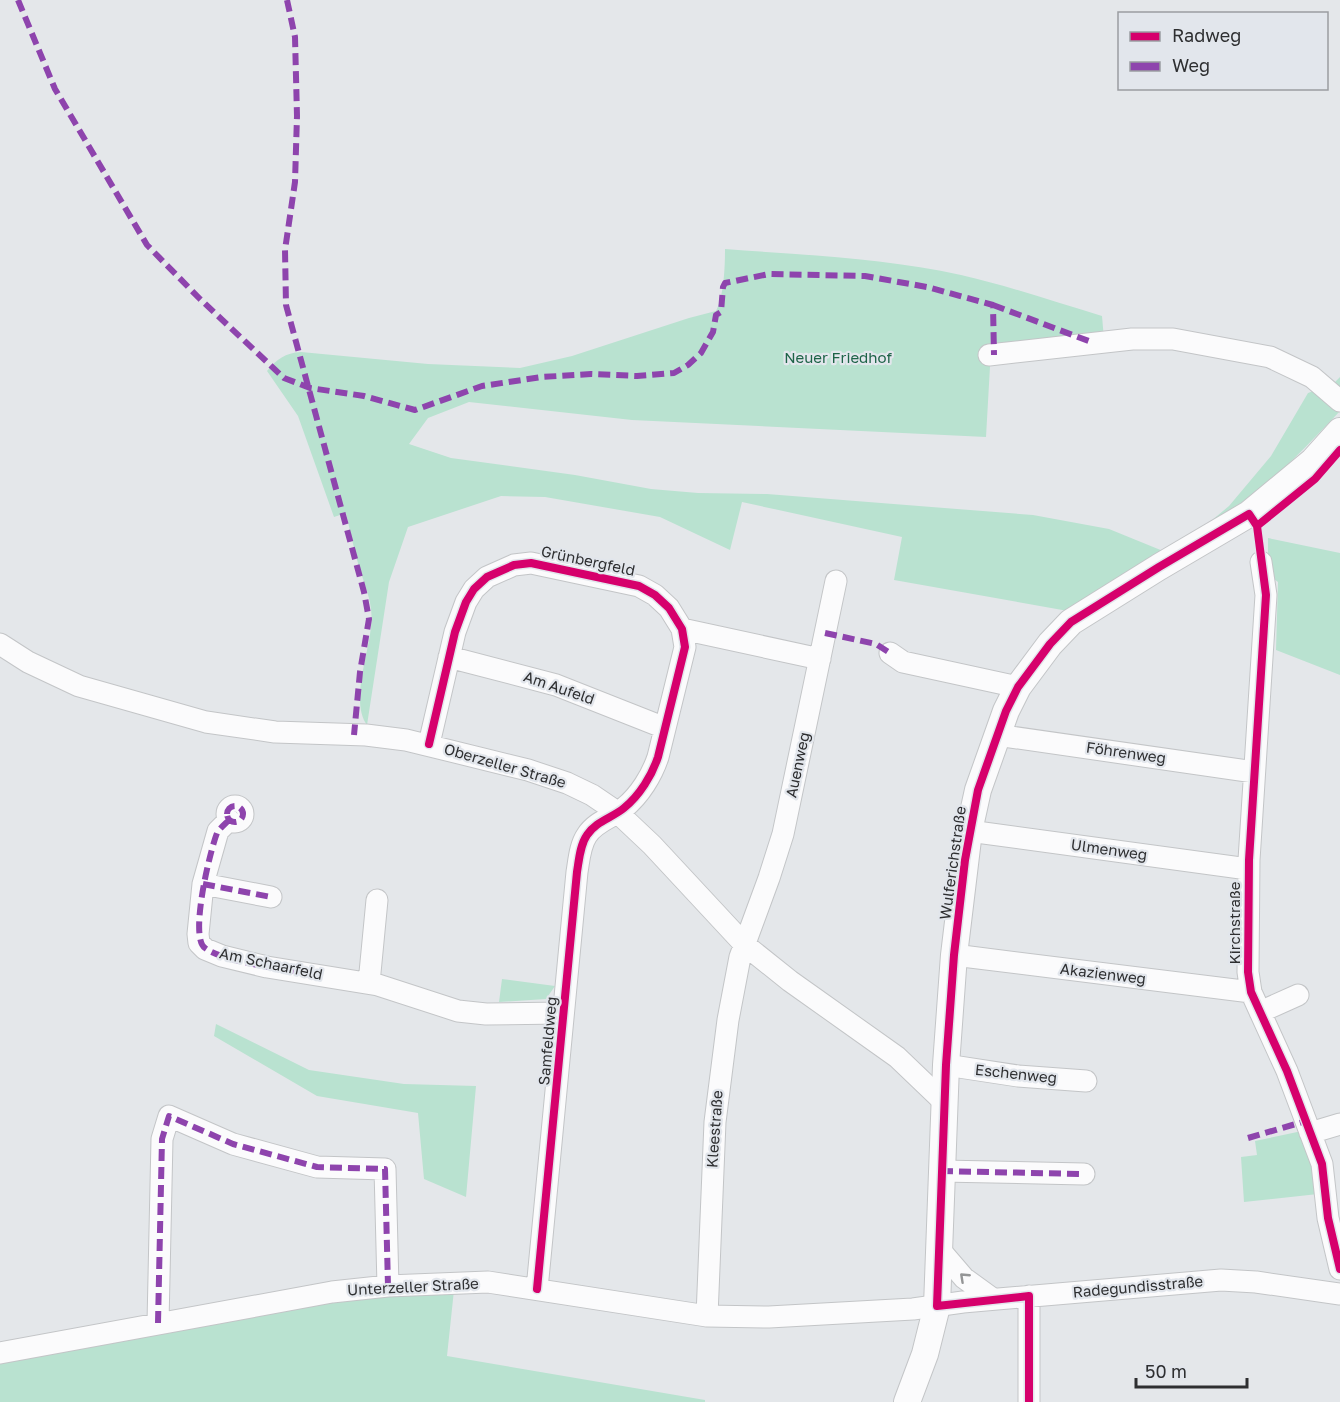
<svg xmlns="http://www.w3.org/2000/svg" width="1340" height="1402" viewBox="0 0 1340 1402" font-family="'Golos Text',sans-serif">
<style>
.green{fill:#b9e2d0}
.lines{fill:none;stroke-linecap:round;stroke-linejoin:round}
.minor-casing{stroke:#c3c5c7;stroke-width:23}
.major-casing{stroke:#c3c5c7;stroke-width:28}
.minor{stroke:#fbfbfc;stroke-width:21}
.major{stroke:#fbfbfc;stroke-width:26}
.quiet{stroke:#8e44ad;stroke-width:6;stroke-dasharray:12 6;stroke-linecap:butt}
.cycleway-casing{stroke:#e2e6ec;stroke-width:11}
.cycleway{stroke:#d6006c;stroke-width:8}
.oneway{stroke:#949596}
.labels{text-anchor:middle;stroke-width:4.5;stroke-linejoin:round;paint-order:stroke}
.park-label{font-size:15px;fill:#1d6347;stroke:#e2e6ec}
.street-label{font-size:15px;fill:#2e2f31;stroke:#e2e6ec}
</style>
<rect width="100%" height="100%" fill="#e4e7ea"/>
<path class="green" d="M725,249C804,255 884,258 961,275C1009,286 1055,302 1102,316L1104,339L991,349L986,437L632,420L469,402L428,418L409,444L451,458L575,475L651,489L698,493L767,494L1033,515L1109,529L1163,551L1068,611L894,580L902,537L742,502L730,550L660,517L545,497L501,496L408,527L389,582L367,725C350,703 369,653 371,626C374,605 365,586 359,567C354,549 350,531 346,513L334,517L298,416L267,371C277,359 285,353 301,352L428,364L520,368L572,356L689,318L716,311C724,296 725,266 725,249Z
M1340,377V411C1318,434 1296,458 1272,479C1247,500 1220,518 1193,536L1229,506L1271,456L1308,393L1333,384Z
M1268,538L1340,553V675L1276,650L1278,582L1270,576L1268,567Z
M502,979L555,986L546,999L499,1002Z
M216,1024L309,1070L404,1084L476,1086L466,1197L424,1179L418,1113L317,1096L214,1036Z
M1302,1131L1318,1175V1194L1244,1202L1241,1157L1257,1155L1255,1141Z
M454,1290L447,1356L705,1400V1402H0V1359L296,1304Z"/>
<g class="lines">
<g class="minor-casing">
<path id="minor" d="M989,355L1132,339H1173L1270,357L1312,377L1340,401
M1261,562L1266,595L1249,860L1248,972L1251,992L1287,1071L1322,1164L1328,1218L1340,1269
M682,629L820,659
M0,644L28,662L79,686L206,722L275,732L366,735L406,740L528,770L567,783L592,795L617,812L652,845L745,945L790,981L897,1057L944,1102
M890,653L903,662L1018,687
M449,657L556,685L665,728
M997,735L1254,772
M429,744L455,632L466,602L474,589L487,577L514,565L531,563L639,586L655,595L669,608L682,629L685,647L658,757C652,775 640,795 624,808C612,818 596,821 587,835C580,845 579,860 577,872L537,1289
M227 814a8 8 0 1 1 16 0a8 8 0 1 1-16 0Z
M229,820L218,831L203,884L198,934L199,943L205,949L222,956L267,967L378,985L458,1011L486,1014L563,1013
M969,831L1248,869
M203,884L271,897
M954,955L1251,992
M369,983L377,900
M1260,1012L1298,995
M946,1065L1018,1076L1086,1081
M1310,1133L1340,1124
M941,1171L1084,1174
M940,1250L964,1278L993,1299
M1029,1296V1402
M707,1316L715,1122L728,1020L740,957L769,878L783,834L836,581
M158,1323L162,1139L169,1116L233,1144L317,1167L385,1169L388,1286
M0,1353L332,1292L388,1286L488,1282L707,1316L769,1317L913,1309L963,1302L1221,1280L1256,1282L1340,1294"/>
</g>
<g class="major-casing">
<path id="major" d="M907,1402L925,1354L937,1306L946,1065L954,955L969,831L978,790L1006,711L1018,687L1050,644L1071,622L1159,567L1249,514L1313,461L1340,431"/>
</g>
<use href="#minor" class="minor"/>
<use href="#major" class="major"/>
<path class="quiet" d="M18,0L55,89L147,245L200,299L284,378L310,388L364,396L415,410L482,386L542,377L591,374L637,376L674,373L688,365L701,353L713,332L716,315L721,312L723,287L725,283L769,274L865,276L927,287L993,305L994,355
M287,0L295,37L297,116L295,182L285,250L286,305L364,592L369,619L360,672L354,735
M993,305L1094,343
M825,633L876,644L890,653
M227 814a8 8 0 1 1 16 0a8 8 0 1 1-16 0Z
M229,820C225,824 220,828 217,833C210,851 189,937 205,948C223,962 287,970 311,973
M203,884L271,897
M1248,1138L1306,1121
M941,1171L1084,1174
M158,1323L162,1139L169,1116L233,1144L317,1167L385,1169L388,1286"/>
<g class="cycleway-casing">
<path id="cycleway" d="M1257,526L1315,479L1340,450
M429,744L455,632L466,602L474,589L487,577L514,565L531,563L639,586L655,595L669,608L682,629L685,647L658,757C652,775 640,795 624,808C612,818 596,821 587,835C580,845 579,860 577,872L537,1289
M1029,1402V1296L937,1306L946,1065L954,955L965,860L978,790L1006,711L1018,687L1050,644L1071,622L1159,567L1249,514L1257,526L1266,595L1249,860L1248,972L1251,992L1287,1071L1322,1164L1328,1218L1340,1269"/>
</g>
<use href="#cycleway" class="cycleway"/>
</g>
<defs><path id="oneway-chevron" d="M-2-3.5L2.5 0L-2 3.5" fill="none" stroke-width="1.6" stroke-linecap="round" stroke-linejoin="round" transform="scale(1.5)"/></defs>
<use class="oneway" href="#oneway-chevron" transform="translate(964 1277) rotate(-137)"/>
<g class="labels">
<g class="park-label">
<text x="838" y="363">Neuer Friedhof</text>
</g>
<g class="street-label">
<text transform="translate(588 561) rotate(12)" y="5">Grünbergfeld</text>
<text transform="translate(559 688) rotate(19)" y="5">Am Aufeld</text>
<text transform="translate(1126 753) rotate(8)" y="5">Föhrenweg</text>
<text transform="translate(798 765) rotate(-78)" y="5">Auenweg</text>
<text transform="translate(505 766) rotate(16)" y="5">Oberzeller Straße</text>
<text transform="translate(1109 850) rotate(8)" y="5">Ulmenweg</text>
<text transform="translate(953 863) rotate(-82)" y="5">Wulferichstraße</text>
<text transform="translate(1235 923) rotate(-90)" y="5">Kirchstraße</text>
<text transform="translate(271 964) rotate(12)" y="5">Am Schaarfeld</text>
<text transform="translate(1103 974) rotate(7)" y="5">Akazienweg</text>
<text transform="translate(548 1041) rotate(-85)" y="5">Samfeldweg</text>
<text transform="translate(1016 1074) rotate(6)" y="5">Eschenweg</text>
<text transform="translate(715 1129) rotate(-86)" y="5">Kleestraße</text>
<text transform="translate(413 1287) rotate(-3)" y="5">Unterzeller Straße</text>
<text transform="translate(1138 1287) rotate(-5)" y="5">Radegundisstraße</text>
</g>
</g>
<rect x="1118" y="12" width="210" height="78" fill="#e2e6ec" stroke="#9a9da1" stroke-width="1.5"/>
<rect x="1130" y="32" width="30" height="9" fill="#d6006c" stroke="#9a9da1" stroke-width="1.5"/>
<text x="1172" y="42" font-size="18" fill="#2e2f31">Radweg</text>
<rect x="1130" y="62" width="30" height="9" fill="#8e44ad" stroke="#9a9da1" stroke-width="1.5"/>
<text x="1172" y="72" font-size="18" fill="#2e2f31">Weg</text>
<path d="M1136 1378v9h111v-9" fill="none" stroke="#2e2f31" stroke-width="3"/>
<text x="1145" y="1378" font-size="18" fill="#2e2f31" stroke="#e2e6ec" stroke-width="4.5" paint-order="stroke">50 m</text>
</svg>
